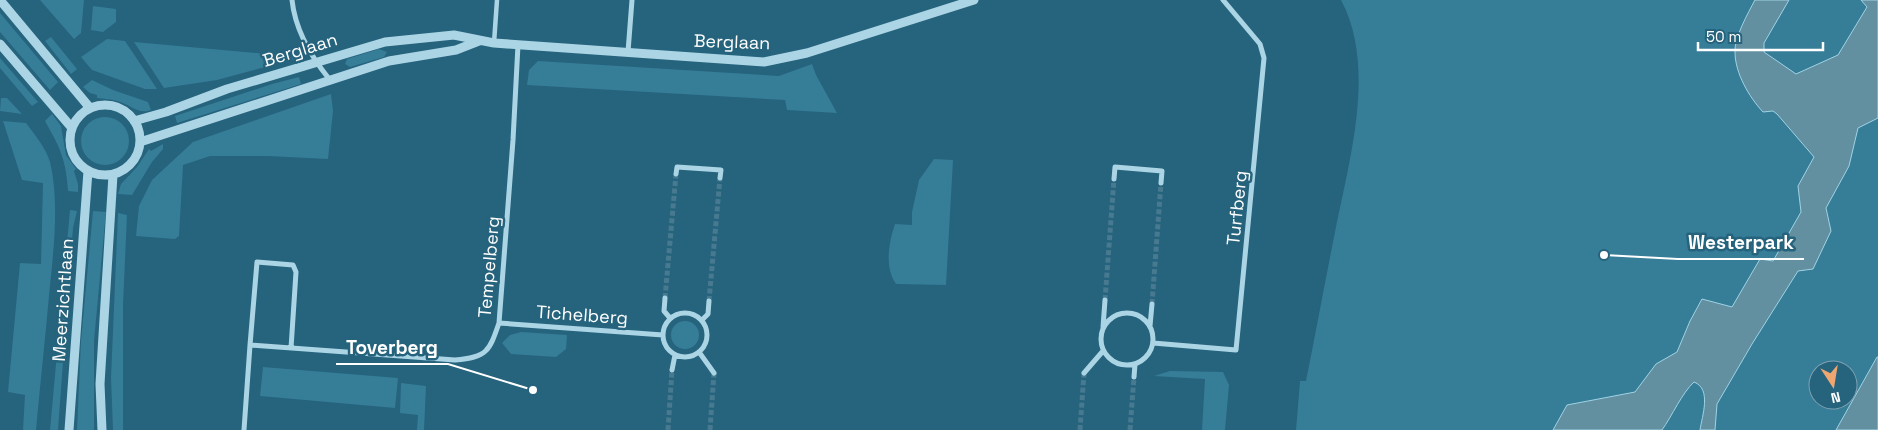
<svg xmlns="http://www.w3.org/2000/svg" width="1878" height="430" viewBox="0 0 1878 430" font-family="'Space Grotesk',sans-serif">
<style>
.green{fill:#367d98;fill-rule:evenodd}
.water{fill:#6390a1;stroke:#9fd3e5}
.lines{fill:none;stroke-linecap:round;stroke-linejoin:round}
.minor-tunnel{stroke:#477a90;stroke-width:5;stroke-dasharray:5 2.5;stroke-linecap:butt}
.pedestrian{stroke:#abd5e5;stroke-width:4.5}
.minor{stroke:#abd5e5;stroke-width:5}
.tertiary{stroke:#abd5e5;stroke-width:9}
.labels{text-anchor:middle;stroke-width:5;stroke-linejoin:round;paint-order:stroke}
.street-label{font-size:18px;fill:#fff;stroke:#26637d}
.leader{fill:none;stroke:#fff;stroke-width:2}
.callout-dot{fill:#fff;stroke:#26637d;stroke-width:2}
.callout-label{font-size:19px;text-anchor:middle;font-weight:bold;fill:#fff;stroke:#26637d;stroke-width:5;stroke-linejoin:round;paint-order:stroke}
</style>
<rect width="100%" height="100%" fill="#26637d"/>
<path class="green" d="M40,0H84L81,33L74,39Z
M1341,0H1878V430H1296L1300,381H1306C1316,331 1325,282 1335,232C1349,161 1377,67 1341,0ZM1818,370H1848V400H1818Z
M93,6L116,9V22L103,32L91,30Z
M0,13L58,82L50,90L0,32Z
M51,37L77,69L71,74L45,41Z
M107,39L125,41L157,89H145L92,70L81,57Z
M134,42L302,57L217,80L164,88Z
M379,49L387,52L384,57L350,67L345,64L347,59Z
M0,58L38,102L32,106L0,68Z
M538,61L779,76L812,64L816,75L837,113L787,110L785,100L527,85L529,70Z
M299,77L301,84L177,123L175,116L272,84Z
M92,80L113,90L148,102L151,110C138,115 130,104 117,101C111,99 104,99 97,98V95L90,93L83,87Z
M331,94L333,111L328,159L268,156H210L183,165L179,236L175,239L136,236L139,206L152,180L193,142Z
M1,98H7L22,114L0,111Z
M52,114L61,126L66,155L76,169L74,171L78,184V192L68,191C66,159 60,148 45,121Z
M81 141a24 24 0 1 1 48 0a24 24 0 1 1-48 0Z
M3,121L26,123C35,135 46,148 50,162C60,204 53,254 49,296C45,341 40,385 36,430H23L25,395L8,392L20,263L41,264L43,183L22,180Z
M163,144V149L152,162L132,195L118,194L121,184L137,167L149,149L151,151Z
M934,159L953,160L946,285L896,284C884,267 889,242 895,224L912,225V212L919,180Z
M70,210L77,211L73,228L58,430H50Z
M93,211L106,212L94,341V430H77L81,341Z
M118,213L127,215L123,305V430H113L111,378Z
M671 335a14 14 0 1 1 28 0a14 14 0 1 1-28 0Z
M521,332L567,335L566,349L556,357L511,354L502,343L510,335Z
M263,367L398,378L395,408L260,396Z
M1170,371L1223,372L1229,385L1225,430H1202L1205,379L1154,376Z
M401,383L426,386L424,430H417L418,415L400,413Z"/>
<path class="water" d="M1755,0H1789L1764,43V52L1796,74L1838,55L1867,7L1861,0H1878V118L1858,128L1849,166L1826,208L1831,231L1813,269L1798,271L1752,344L1717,404L1715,430H1700C1702,416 1712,389 1694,382C1682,393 1672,416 1662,430H1553L1567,405L1635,392L1656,364L1677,352L1690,321L1702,299L1732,307L1760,259L1773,261L1801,212L1798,186L1814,157L1777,114L1773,111L1763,112C1749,97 1735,73 1735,52C1734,38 1748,13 1755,0Z
M1877,357H1878V430H1836Z"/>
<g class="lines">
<path class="minor-tunnel" d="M665,298L676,174
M1105,300L1114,179
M709,301L720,178
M1152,304L1161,183
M668,430L672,370
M710,430L714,373
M1080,430L1084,373
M1130,430L1134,377"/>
<path class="pedestrian" d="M494,43L497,0"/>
<path class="minor" d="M292,0C295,29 312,58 330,80
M628,52L632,0
M676,174L677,167L721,170L720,178
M1114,179L1115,167L1162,171L1161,183
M665,298L664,311L670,318
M1101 339a26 26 0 1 1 52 0a26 26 0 1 1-52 0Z
M663 335a22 22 0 1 1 44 0a22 22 0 1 1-44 0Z
M702,320L708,314L709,301
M499,323L663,335
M1150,326L1152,304
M1103,327L1105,300
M1153,343L1236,350L1264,58L1260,44L1223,0
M250,345L257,262L293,265L296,272L291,348
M699,352L714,373
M672,370L675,355
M1084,373L1103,351
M1134,377L1135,364
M244,430L250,345L455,360C487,357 489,352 499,323L513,140L518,45"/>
<path class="tertiary" d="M0,0L90,108
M0,44L72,128
M70 140a35 35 0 1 1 70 0a35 35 0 1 1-70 0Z
M134,121L166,112L227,89L385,42L454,35L494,43L764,62L807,53L974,0
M140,142L389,61L456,50L479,41
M69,430L88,171
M102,430L100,384L113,175"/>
</g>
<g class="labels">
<g class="street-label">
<text transform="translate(732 42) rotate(2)" y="6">Berglaan</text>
<text transform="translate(300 50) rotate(-17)" y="6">Berglaan</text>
<text transform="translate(1237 208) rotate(-84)" y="6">Turfberg</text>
<text transform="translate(489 267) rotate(-85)" y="6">Tempelberg</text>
<text transform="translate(63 300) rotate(-86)" y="6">Meerzichtlaan</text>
<text transform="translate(582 315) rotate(4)" y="6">Tichelberg</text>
</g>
</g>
<path class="leader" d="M1604 255L1678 259H1804M533 390L448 364H336"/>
<g class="callout-dot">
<circle cx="1604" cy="255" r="5"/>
<circle cx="533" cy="390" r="5"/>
</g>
<g class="callout-label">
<text x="1741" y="249">Westerpark</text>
<text x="392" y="354">Toverberg</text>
</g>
<g transform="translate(1833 385) rotate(168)"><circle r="24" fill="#26637d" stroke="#7da1b1"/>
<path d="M0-4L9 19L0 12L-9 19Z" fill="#eea770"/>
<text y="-8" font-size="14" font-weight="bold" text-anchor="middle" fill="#ffffff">N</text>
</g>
<path d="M1698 42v8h125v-8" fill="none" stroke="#ffffff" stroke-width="2.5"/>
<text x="1706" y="42" font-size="15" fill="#ffffff" stroke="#26637d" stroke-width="4" paint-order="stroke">50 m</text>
</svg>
